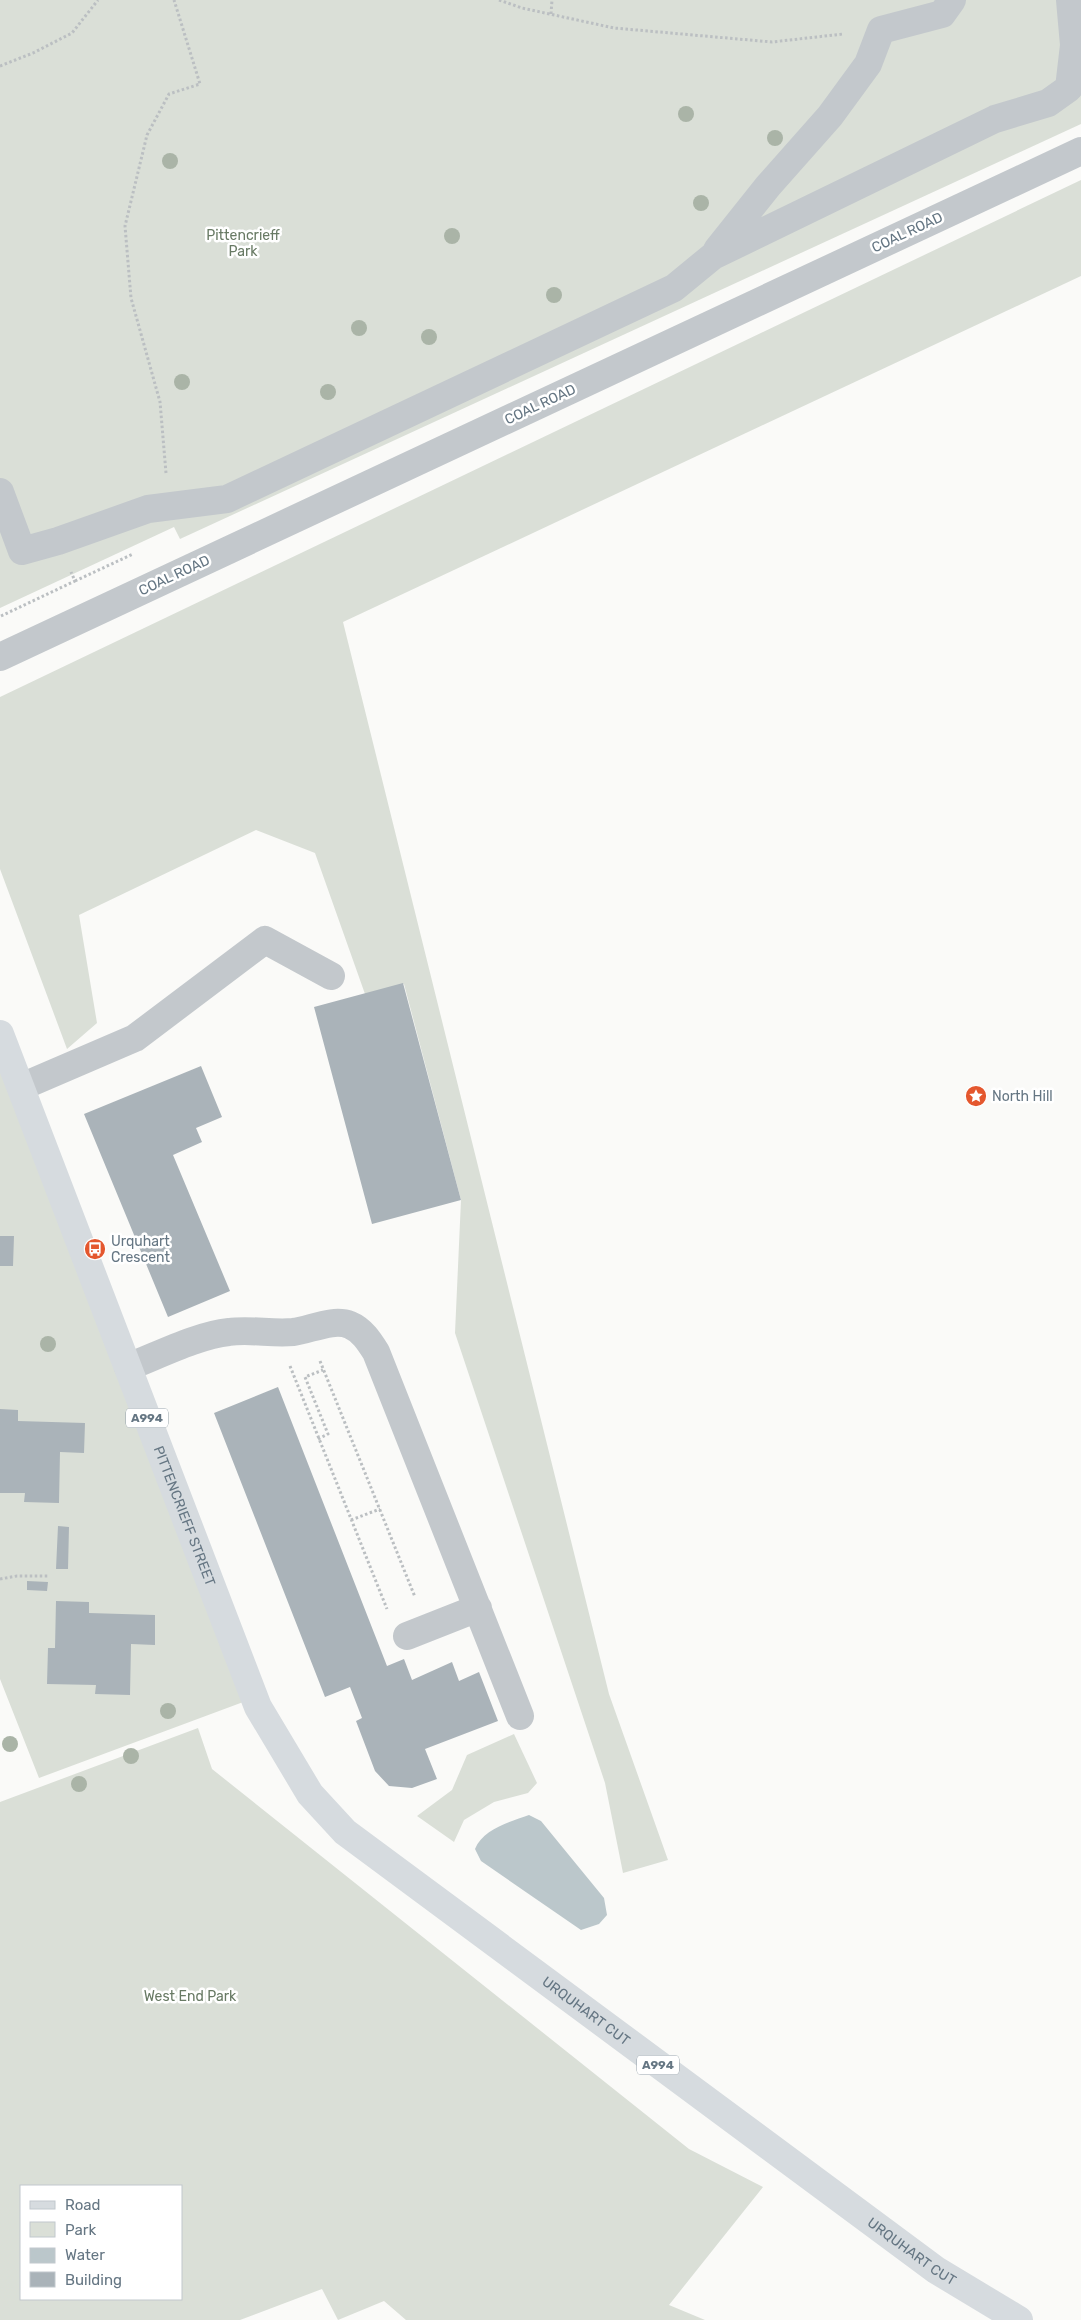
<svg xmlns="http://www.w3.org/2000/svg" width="1081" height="2320" viewBox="0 0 1081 2320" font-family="Rubik,sans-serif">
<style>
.green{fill:#dadfd7;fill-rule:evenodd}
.water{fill:#bbc7cb}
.building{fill:#aab3b9}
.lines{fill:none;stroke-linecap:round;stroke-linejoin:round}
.path{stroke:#bbbfc2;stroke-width:3;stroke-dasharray:2.5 2.5;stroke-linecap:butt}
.minor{stroke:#c3c8cc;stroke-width:28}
.major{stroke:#d6dbdf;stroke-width:28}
.tree{fill:#aab4a7}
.labels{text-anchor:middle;stroke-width:5;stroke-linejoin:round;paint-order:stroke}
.shield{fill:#fff;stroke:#939fa8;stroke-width:1}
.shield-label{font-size:12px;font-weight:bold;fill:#657683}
.street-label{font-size:14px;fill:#657683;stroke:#fff}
.park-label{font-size:14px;fill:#687a64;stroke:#fff}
.poi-label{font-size:14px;fill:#657683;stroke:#fff;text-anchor:start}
</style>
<rect width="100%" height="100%" fill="#fafaf8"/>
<path class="green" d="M0,0H1081V124L180,539L174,527L0,608Z
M1081,180V276L343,622L609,1694L668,1860L623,1873L605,1783L455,1333L461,1200L404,984L365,994L315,853L256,830L79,915L97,1023L67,1049L0,869V697Z
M0,1034L254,1698L39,1778L0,1679Z
M198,1728L212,1769L689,2149L763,2187L669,2305L705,2320H406L384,2301L338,2320L322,2289L240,2320H0V1802ZM21,2186H181V2299H21Z
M514,1734L537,1783L528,1793L494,1802L464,1820L454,1842L417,1816L452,1790L467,1755Z"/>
<path class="water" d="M529,1815L541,1821L604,1898L607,1915L599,1924L581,1930L481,1861L475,1849C483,1829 510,1822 529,1815Z"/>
<path class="building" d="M403,983L461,1200L372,1224L314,1007Z
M201,1066L222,1117L196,1128L202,1142L173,1155L230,1291L168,1317L84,1114Z
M0,1236H14L13,1266H0Z
M278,1387L387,1666L404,1659L412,1680L452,1662L459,1681L479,1672L498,1721L425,1749L437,1779L412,1788L389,1786L375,1771L356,1721L362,1718L350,1687L325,1697L214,1413Z
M0,1409L18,1410V1421L85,1423L84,1453L60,1452L59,1503L24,1502L25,1493H0Z
M58,1526L69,1527L68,1569H56Z
M27,1581L48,1582L47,1591L27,1590Z
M56,1601L89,1602V1613L155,1615V1645L131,1644L130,1695L95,1694L96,1685L47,1684L48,1648H55Z"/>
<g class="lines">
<path class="path" d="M499,0L522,8L614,28L772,42L843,34
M551,14L552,0
M0,66L33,53L72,33L98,0
M166,473L160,402L131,298L125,226L147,135L169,94L200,84L174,0
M75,581L133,554
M1,616L75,581L71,572
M320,1361L415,1597
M290,1366L387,1609
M318,1439L328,1434L305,1377L323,1370
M351,1520L380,1509
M0,1579L17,1576H49"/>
<path class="minor" d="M717,250L768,186L830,116L868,64L881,30L942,14L952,0
M0,492L22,551L58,541L148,509L227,499L674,288L713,256L995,119L1048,103L1069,88L1074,45L1070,0
M0,657L1081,151
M21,1087L135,1038L265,940L331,976
M128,1367C157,1356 198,1335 229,1332C250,1329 272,1334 293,1332C310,1330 333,1318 350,1325C362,1330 369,1341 376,1352L520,1716
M407,1636L478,1608"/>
<path class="major" id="s1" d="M0,1034L258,1707L310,1794L345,1832L936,2270L1019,2320"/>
</g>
<g class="tree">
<circle cx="686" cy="114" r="8"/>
<circle cx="775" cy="138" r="8"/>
<circle cx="170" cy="161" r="8"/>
<circle cx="701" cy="203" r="8"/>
<circle cx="452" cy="236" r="8"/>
<circle cx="554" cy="295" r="8"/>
<circle cx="359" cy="328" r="8"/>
<circle cx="429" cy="337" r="8"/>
<circle cx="182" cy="382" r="8"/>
<circle cx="328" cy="392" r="8"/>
<circle cx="48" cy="1344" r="8"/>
<circle cx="168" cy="1711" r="8"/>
<circle cx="10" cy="1744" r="8"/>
<circle cx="131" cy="1756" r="8"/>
<circle cx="79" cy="1784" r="8"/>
</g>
<defs>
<g id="sight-disc" transform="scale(1.125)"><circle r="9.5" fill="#e4572e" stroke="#fff"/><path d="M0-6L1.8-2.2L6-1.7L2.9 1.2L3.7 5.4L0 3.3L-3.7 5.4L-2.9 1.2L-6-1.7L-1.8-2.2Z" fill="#fff"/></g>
<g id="bus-disc" transform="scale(1.125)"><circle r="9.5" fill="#e4572e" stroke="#fff"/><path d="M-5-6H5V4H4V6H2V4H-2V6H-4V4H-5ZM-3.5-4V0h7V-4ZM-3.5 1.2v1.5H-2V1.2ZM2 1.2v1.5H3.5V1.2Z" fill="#fff"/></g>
</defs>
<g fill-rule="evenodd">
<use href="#sight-disc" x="976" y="1096"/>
<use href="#bus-disc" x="95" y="1249"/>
</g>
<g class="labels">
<g class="shield">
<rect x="126" y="1408.5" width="42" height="19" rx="4"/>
<rect x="637" y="2055.5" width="42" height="19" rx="4"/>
</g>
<g class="shield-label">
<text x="147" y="1422">A994</text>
<text x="658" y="2069">A994</text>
</g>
<g class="street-label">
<text transform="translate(907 232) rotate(-25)" y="5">COAL ROAD</text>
<text transform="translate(540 404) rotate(-25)" y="5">COAL ROAD</text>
<text transform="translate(174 575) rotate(-25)" y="5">COAL ROAD</text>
<text dy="5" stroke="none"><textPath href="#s1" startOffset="516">PITTENCRIEFF STREET</textPath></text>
<text dy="5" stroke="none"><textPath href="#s1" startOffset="1174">URQUHART CUT</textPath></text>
<text dy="5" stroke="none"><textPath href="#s1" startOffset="1579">URQUHART CUT</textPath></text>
</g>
<g class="park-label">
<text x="243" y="240">Pittencrieff<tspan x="243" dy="16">Park</tspan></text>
<text x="190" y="2001">West End Park</text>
</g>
<g class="poi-label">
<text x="992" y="1101">North Hill</text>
<text x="111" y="1246">Urquhart<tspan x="111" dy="16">Crescent</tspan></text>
</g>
</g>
<rect x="20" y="2185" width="162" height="115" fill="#ffffff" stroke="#c1c8cd"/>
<rect x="30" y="2201" width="25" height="8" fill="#d6dbdf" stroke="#c1c8cd"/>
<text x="65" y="2210" font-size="15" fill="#657683">Road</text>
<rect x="30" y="2222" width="25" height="15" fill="#dadfd7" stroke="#c1c8cd"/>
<text x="65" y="2235" font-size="15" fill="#657683">Park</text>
<rect x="30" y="2248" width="25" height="15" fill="#bbc7cb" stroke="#c1c8cd"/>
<text x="65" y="2260" font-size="15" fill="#657683">Water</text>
<rect x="30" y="2272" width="25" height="15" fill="#aab3b9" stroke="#c1c8cd"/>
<text x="65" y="2285" font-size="15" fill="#657683">Building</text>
</svg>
